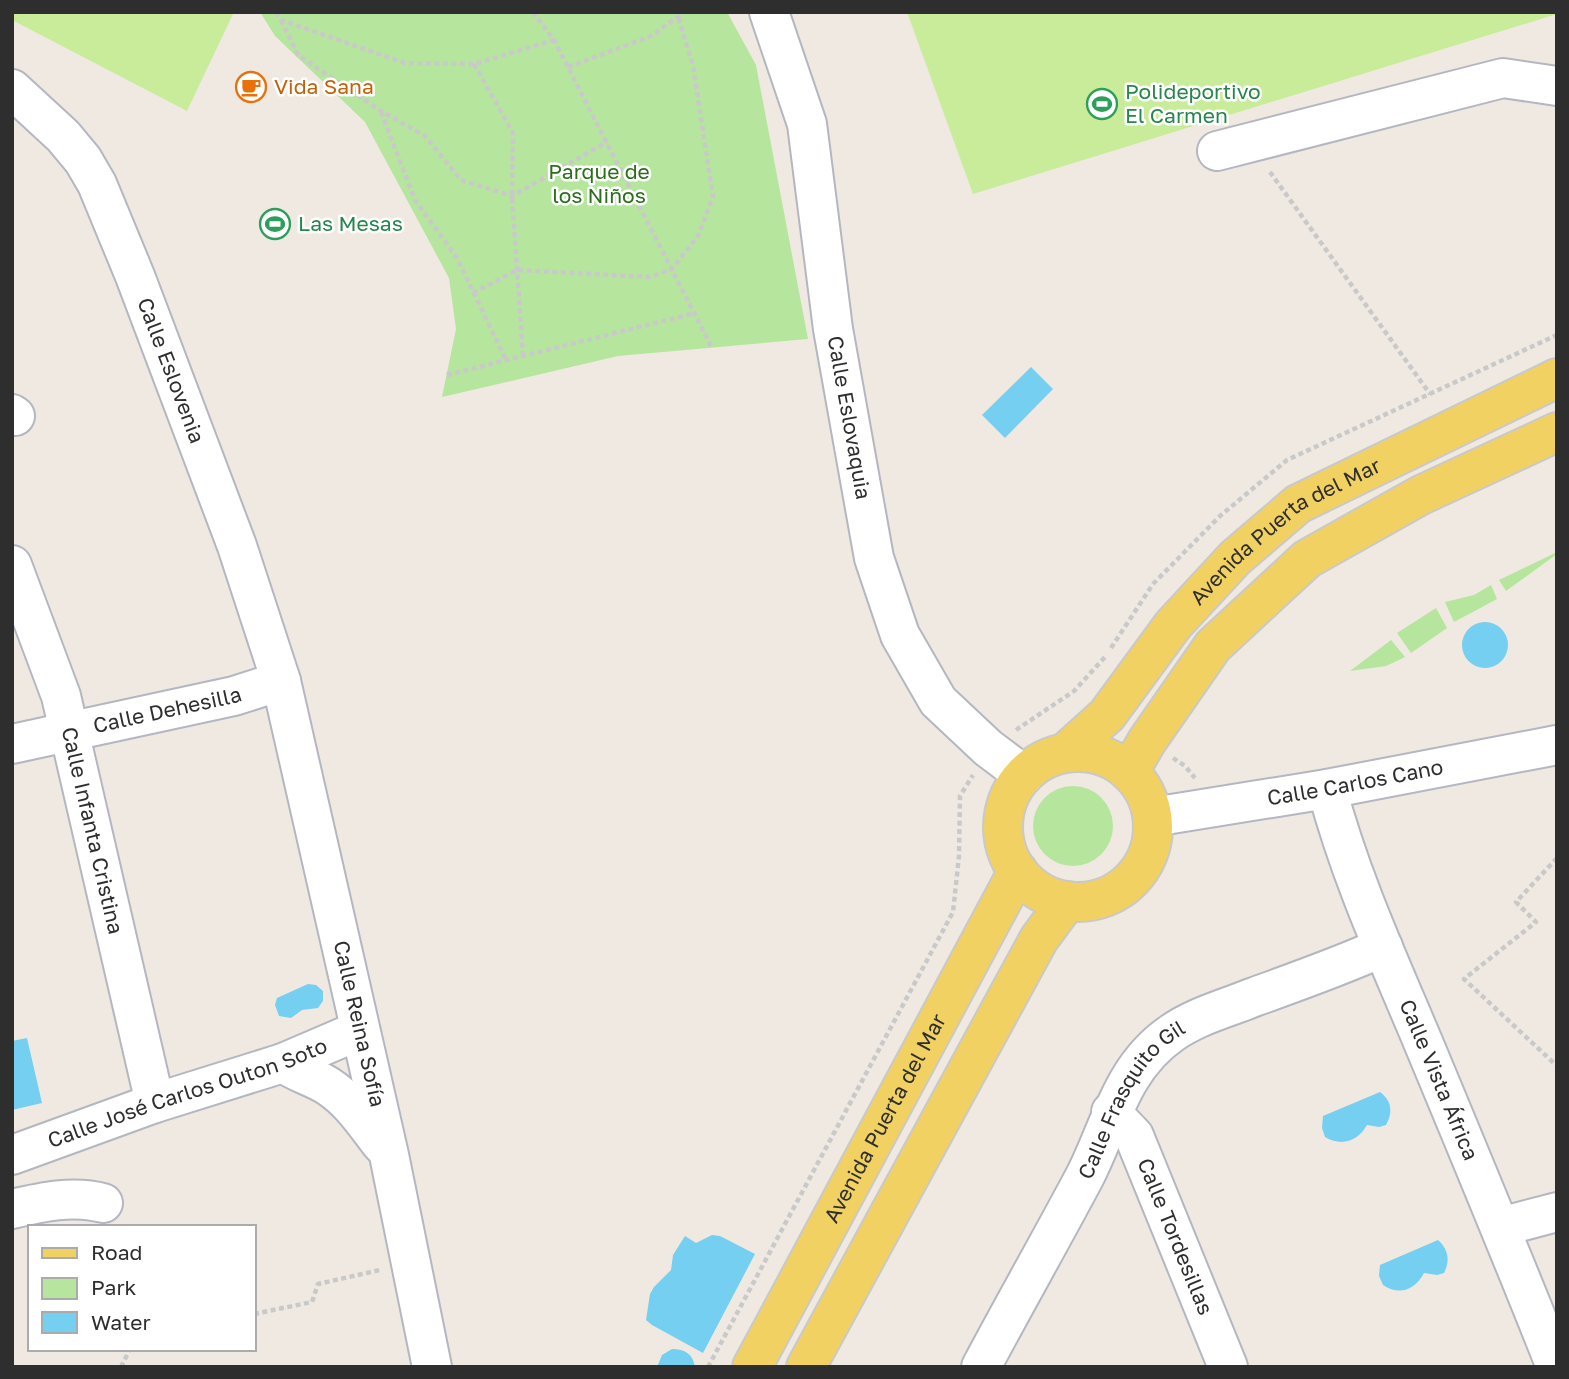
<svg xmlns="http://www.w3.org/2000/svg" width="1569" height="1379" viewBox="0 0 1569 1379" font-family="'Golos Text',sans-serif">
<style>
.green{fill:#b6e59e}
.pitch{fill:#c9ec9a}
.water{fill:#75cff0}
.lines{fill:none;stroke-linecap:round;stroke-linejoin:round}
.minor-casing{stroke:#b4b7c1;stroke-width:42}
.major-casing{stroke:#c9c9c9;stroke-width:42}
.path{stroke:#c9c9c9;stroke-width:4.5;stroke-dasharray:5 3.5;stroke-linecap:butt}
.minor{stroke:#fff;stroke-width:38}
.major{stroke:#f2d163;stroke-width:38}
.labels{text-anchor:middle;stroke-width:5;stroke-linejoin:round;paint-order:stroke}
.food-label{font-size:21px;fill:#c56008;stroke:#fff;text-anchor:start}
.leisure-label{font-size:21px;fill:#27864d;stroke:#fff;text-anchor:start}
.park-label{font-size:21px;fill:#2c6e1b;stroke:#fff}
.street-label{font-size:21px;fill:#2e2e2e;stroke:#fff}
</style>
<rect width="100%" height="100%" fill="#efe9e1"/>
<path class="green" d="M260,12H727L756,65L808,339L618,356L442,397L456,329L449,278L365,122L275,36Z
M1555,553L1557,554L1506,591L1499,580Z
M1491,585L1497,599L1454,622L1445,602L1474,595Z
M1436,608L1447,628L1411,653L1397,633Z
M1391,640L1405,657L1386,666L1350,671Z
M1033 826a40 40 0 1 1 80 0a40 40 0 1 1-80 0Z"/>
<path class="pitch" d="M12,12H234L187,111L12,20Z
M907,12H1557V14L973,194Z"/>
<path class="water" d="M1031,367L1053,389L1005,438L982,415Z
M1462 645a23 23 0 1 1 46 0a23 23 0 1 1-46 0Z
M308,984L316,985L323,991V1001L318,1008L302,1010L291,1018L279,1016L275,1005L277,998Z
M27,1038L42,1103L12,1110V1041Z
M1380,1092C1392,1101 1393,1112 1386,1125L1379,1127L1367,1125C1358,1141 1342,1147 1325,1137L1322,1128L1323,1116Z
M712,1235L720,1236L755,1254L703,1353L652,1325L646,1320L650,1294L654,1287L671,1270L673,1255L685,1236L696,1243Z
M1438,1240C1449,1250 1450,1261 1444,1273L1437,1275L1424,1273C1415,1290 1399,1296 1383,1285L1379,1276L1380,1265Z
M672,1349C685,1349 693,1354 695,1367H657L662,1355Z"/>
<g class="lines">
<g class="minor-casing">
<g id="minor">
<path id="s1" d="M769,12L807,124L833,329L874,558L900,635L938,701L988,748L1024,775"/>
<path id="s2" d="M12,89L63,136L83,160L97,184L135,276L237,546L281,681L389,1155L432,1367"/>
<path d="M1217,151L1503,78L1557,86"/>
<path d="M12,414L15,416"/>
<path id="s3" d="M12,565L61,696L155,1103"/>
<path id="s4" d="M12,744L234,696L281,681"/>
<path id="s5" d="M1327,789C1350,876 1388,959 1423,1042C1468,1150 1513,1258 1556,1367"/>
<path id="s6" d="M1153,817L1327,789L1557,745"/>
<path d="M283,1063C297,1073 314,1077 328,1086C351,1101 365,1123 382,1145"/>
<path id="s7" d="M1111,1112L1134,1136L1228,1367"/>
<path id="s8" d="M12,1155L155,1103L283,1063L360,1030"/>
<path d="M12,1209C42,1202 73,1195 103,1203"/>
<path d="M1500,1227L1557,1212"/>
<path id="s9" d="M981,1367C1015,1303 1051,1240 1085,1176C1111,1125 1121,1068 1172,1033C1196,1016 1227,1008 1254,997C1298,981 1341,966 1383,947"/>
</g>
</g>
<g class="major-casing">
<g id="major">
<path id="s10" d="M1066,752L1107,715L1173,625L1235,558L1298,504L1557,378"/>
<circle cx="1078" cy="827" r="75"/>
<path d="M1129,772L1147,741L1213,646L1307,559L1421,495L1557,432"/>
<path id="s11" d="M752,1367L1018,871"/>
<path d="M806,1367L1039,939L1067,901"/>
</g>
</g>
<path class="path" d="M276,12L281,20L405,63L474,64L554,40
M533,12L554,40L712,348
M281,20L298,55L381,111L425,136L461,180L512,196L607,142
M474,64L513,133L512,196L523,356
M568,67L651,36L684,12
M381,112L415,200L457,258L506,360
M1270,172L1430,394
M473,293L517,270L650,277L672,269L698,236L713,197L693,66L678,17
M447,375L695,313
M1111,648L1153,584L1220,516L1287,460L1557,335
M1016,730L1074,691L1106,656
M1173,758L1185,766L1195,778
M1557,858L1516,902L1536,922L1464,979L1557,1066
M254,1314L312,1302L318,1284L380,1270
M121,1367L130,1349
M708,1367L953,912L959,856L960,796L973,775"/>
<use href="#minor" class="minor"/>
<use href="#major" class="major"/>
</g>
<defs>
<g id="cafe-ring" transform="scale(1.575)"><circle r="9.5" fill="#fff" stroke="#e8710a" stroke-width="1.5"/><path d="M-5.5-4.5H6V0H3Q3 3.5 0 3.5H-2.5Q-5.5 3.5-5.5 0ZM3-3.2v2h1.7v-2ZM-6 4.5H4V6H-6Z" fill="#e8710a"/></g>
<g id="stadium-ring" transform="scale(1.575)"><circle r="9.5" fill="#fff" stroke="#2e9e5b" stroke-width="1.5"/><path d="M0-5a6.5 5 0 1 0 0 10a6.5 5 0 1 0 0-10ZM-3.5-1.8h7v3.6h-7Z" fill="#2e9e5b"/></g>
</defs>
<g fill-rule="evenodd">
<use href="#cafe-ring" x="251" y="87"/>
<use href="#stadium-ring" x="1102" y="104"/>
<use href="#stadium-ring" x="275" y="224"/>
</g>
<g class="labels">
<g class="food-label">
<text x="274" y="94">Vida Sana</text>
</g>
<g class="leisure-label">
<text x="1125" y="99">Polideportivo<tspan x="1125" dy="24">El Carmen</tspan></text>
<text x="298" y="231">Las Mesas</text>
</g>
<g class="park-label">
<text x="599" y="179">Parque de<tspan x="599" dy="24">los Niños</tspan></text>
</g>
<g class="street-label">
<text dy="7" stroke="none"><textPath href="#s2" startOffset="329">Calle Eslovenia</textPath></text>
<text dy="7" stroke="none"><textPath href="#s1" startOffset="415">Calle Eslovaquia</textPath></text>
<text dy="7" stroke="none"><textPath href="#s10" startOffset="315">Avenida Puerta del Mar</textPath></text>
<text dy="7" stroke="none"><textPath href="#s4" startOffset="159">Calle Dehesilla</textPath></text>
<text dy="7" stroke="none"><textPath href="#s6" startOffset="205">Calle Carlos Cano</textPath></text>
<text dy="7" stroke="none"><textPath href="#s3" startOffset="278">Calle Infanta Cristina</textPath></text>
<text dy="7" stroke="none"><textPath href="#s2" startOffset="1010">Calle Reina Sofía</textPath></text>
<text dy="7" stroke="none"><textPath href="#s5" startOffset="312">Calle Vista África</textPath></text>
<text dy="7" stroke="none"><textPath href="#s8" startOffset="186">Calle José Carlos Outon Soto</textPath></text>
<text dy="7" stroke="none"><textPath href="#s9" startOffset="308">Calle Frasquito Gil</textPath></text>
<text dy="7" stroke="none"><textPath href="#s11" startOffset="282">Avenida Puerta del Mar</textPath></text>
<text dy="7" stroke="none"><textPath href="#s7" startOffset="142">Calle Tordesillas</textPath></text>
</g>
</g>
<rect width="1569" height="1379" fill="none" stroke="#2e2e2e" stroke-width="28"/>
<rect x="28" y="1225" width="228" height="126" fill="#ffffff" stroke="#ababab" stroke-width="2"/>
<rect x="42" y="1248" width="35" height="10" fill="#f2d163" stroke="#ababab" stroke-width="2"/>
<text x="91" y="1260" font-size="21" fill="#2e2e2e">Road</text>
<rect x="42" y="1278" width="35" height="21" fill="#b6e59e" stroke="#ababab" stroke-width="2"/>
<text x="91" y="1295" font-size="21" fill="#2e2e2e">Park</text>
<rect x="42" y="1312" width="35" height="21" fill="#75cff0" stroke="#ababab" stroke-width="2"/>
<text x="91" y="1330" font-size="21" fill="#2e2e2e">Water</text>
</svg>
